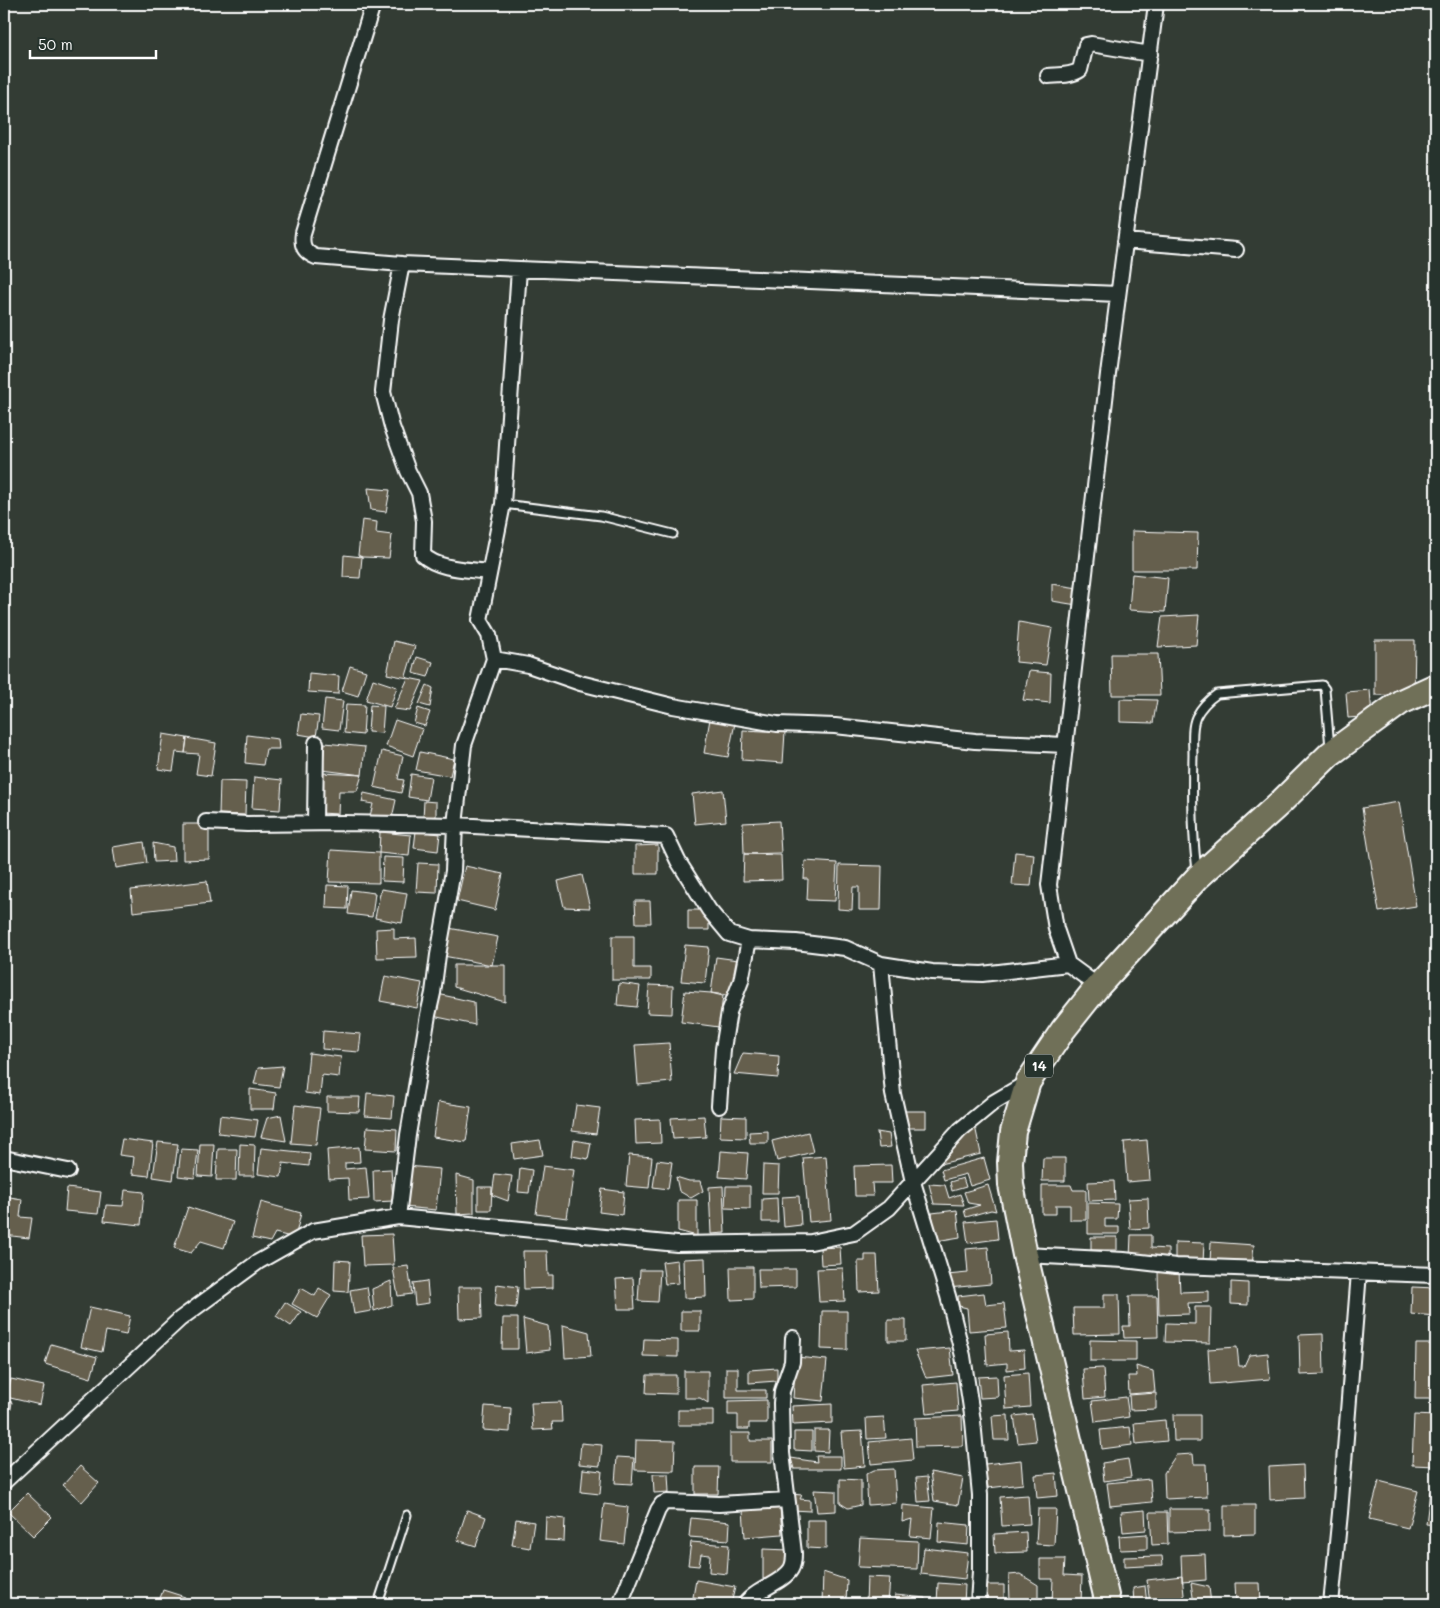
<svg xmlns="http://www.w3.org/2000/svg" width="1440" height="1608" viewBox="0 0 1440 1608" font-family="Mali,sans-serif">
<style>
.building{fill:#655f4e;stroke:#fff}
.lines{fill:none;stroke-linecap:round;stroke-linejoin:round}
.service-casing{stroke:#fff;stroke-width:11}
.minor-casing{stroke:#fff;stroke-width:18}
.trunk-casing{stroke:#fff;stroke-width:28}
.service{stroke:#26332d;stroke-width:7}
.minor{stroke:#26332d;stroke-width:14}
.trunk{stroke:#706f59;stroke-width:24}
.labels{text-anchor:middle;stroke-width:4;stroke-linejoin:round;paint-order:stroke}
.shield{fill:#26332d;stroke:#bec2c0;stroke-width:1}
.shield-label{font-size:14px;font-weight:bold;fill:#fff}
</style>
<rect width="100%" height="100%" fill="#333c34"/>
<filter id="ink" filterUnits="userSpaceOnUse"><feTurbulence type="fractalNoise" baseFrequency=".02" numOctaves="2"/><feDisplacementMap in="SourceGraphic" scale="10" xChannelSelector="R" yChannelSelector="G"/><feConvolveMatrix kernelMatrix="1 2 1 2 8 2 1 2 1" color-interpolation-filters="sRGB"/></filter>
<g filter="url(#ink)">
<path class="building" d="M368,488L390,490L386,512L371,510Z
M362,520L377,522L376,533L392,535L389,558L362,557L358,555Z
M1132,531L1198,533L1197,570H1132Z
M344,555L362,557L360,578L343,577Z
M1132,574L1168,578L1165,612L1129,610Z
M1052,584L1078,588L1077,605L1052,601Z
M1199,615L1196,645L1158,647L1162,617Z
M1019,622L1052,628L1046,665L1016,662Z
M1375,640H1415L1414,696L1375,695Z
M394,641L415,646L406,676L408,678L387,674Z
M1111,654H1158L1160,695H1112Z
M417,657L433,662L428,677L413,673Z
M350,666L366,671L358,696L342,691Z
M1029,671L1051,673L1050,703L1023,700Z
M309,673L339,676L338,694L308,692Z
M408,678L423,681L410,711L394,709Z
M373,679L397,687L390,707L366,700Z
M427,685L433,688L430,707L419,704Z
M1370,690L1372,716L1348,718L1346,692Z
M325,699L343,701L339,730L322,728Z
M1120,699L1157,700L1153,723L1120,722Z
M346,704L365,705L363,735L344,733Z
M370,705L384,706L382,733L368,732Z
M418,708L430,712L425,726L414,723Z
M301,714L319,716L316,737L298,734Z
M710,719L735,723L728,757L704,753Z
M395,720L422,729L413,756L386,746Z
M743,730L785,732L783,763L742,760Z
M163,734L187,738L185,753L176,752L173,771L158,769Z
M247,735L278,739L279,749H266L263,765L245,763Z
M187,738L216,743L211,776L196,774L199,754L185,753Z
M325,743L365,747L362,775L322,770Z
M382,751L403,756L398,779L404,780L401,793L374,787Z
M420,752L454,759L450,776L416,770Z
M322,773L362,775L357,791H339L338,814L320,813Z
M411,774L431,777L427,800L408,797Z
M254,777L282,780L280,810L252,808Z
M220,781L246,782L245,815L219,814Z
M723,790L726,821L695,824L692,794Z
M364,793L396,800L392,818L369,820L373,804L362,802Z
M424,801L436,802V819H423Z
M1399,802L1416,906L1379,912L1362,808Z
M779,821L781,853L744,854L743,823Z
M183,824H209V859L183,860Z
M416,831L440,834L438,851L414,848Z
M380,832L411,835L409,856L379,853Z
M144,842L147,863L116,868L113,847Z
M153,843L173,847L174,861L154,862Z
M658,845V874H635V846Z
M331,850L379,853V883L329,882Z
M1015,852L1034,854L1031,886L1012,885Z
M744,854L781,855L782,880L743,881Z
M383,857L404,858L403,882L382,881Z
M805,861L837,863L835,901L807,900L808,879H804Z
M418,863L438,864L437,893L416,892Z
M839,865L882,866L881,910H859V887H853L852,910L838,909Z
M465,866L503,874L495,910L457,901Z
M582,875L590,908L564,907L558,881Z
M207,881L210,903L133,912L131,890Z
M327,885L348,886L347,909L326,908Z
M381,889L407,893L402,923L375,918Z
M351,890L375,893L372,917L348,914Z
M635,901H650L651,923H636Z
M688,910H709V930H688Z
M443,927L498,937L492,965L438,955Z
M394,928V939L416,938L417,957L377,958L376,929Z
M612,936H634V968H651V980H612Z
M685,945L709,947L705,983L681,981Z
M716,957L738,960L733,996L711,993Z
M454,965H505V1002L454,987Z
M385,976L422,983L417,1008L380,1001Z
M619,983L640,986L637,1007L617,1005Z
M649,985L673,986L672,1014L647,1013Z
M685,991L711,993L723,996L719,1027L681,1022Z
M433,993L474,1002L475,1025L428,1015Z
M323,1031L361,1034L359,1052L322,1049Z
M669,1043L672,1082L638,1085L635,1045Z
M309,1053L341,1057L339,1077L322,1075L320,1095L305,1093Z
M743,1053L779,1056L778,1078L734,1074Z
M283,1066L279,1087L254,1084L258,1068Z
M250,1089L276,1093L274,1109H250Z
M367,1093L394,1096L392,1118L365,1116Z
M327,1097H360L359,1112L327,1111Z
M438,1102L471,1107L466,1142L433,1137Z
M295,1105L320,1108L316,1145L291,1143Z
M576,1105L600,1108L596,1134L572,1131Z
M904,1111H926V1128H904Z
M220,1115L258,1120L255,1137L218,1133Z
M281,1115L286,1141L261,1137L267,1118Z
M704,1116L706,1137L673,1139L671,1118Z
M721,1116L746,1117V1138L720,1137Z
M660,1119L661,1143L636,1144L635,1120Z
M975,1126L981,1154L940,1164Z
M367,1127L397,1129L396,1151L365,1149Z
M768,1131V1143H750L749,1132Z
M808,1132L813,1152L777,1161L772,1141Z
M877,1132L889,1134L891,1147L879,1148Z
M122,1139L153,1143L149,1176L132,1174L134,1157L119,1155Z
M540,1140L543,1155L514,1159L512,1144Z
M574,1140L591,1143L588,1159L572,1156Z
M1147,1140L1150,1180L1127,1182L1124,1142Z
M158,1142L178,1144L173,1180L153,1177Z
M200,1144H214L212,1177L198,1176Z
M240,1144L255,1145L254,1176H239Z
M359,1147L360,1162L345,1163V1169L366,1167L369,1199L349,1200L348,1178L329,1179L327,1150Z
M261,1148L310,1153L309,1166L283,1163L281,1177L258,1174Z
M181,1149L198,1150L195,1178L178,1176Z
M218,1149H237L236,1180H216Z
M721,1151L748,1153L746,1179L719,1177Z
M629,1155L652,1157L649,1188L626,1186Z
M826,1156L831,1220L809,1222L803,1158Z
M984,1158L990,1180L970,1186L966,1174L944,1180L941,1170Z
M1043,1158H1065V1181H1042Z
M657,1160L672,1162L668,1189L653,1187Z
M763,1165L779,1166L778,1193H762Z
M891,1165L892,1183H872L873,1196H855L854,1166Z
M407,1166L440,1169L436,1210L404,1207Z
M543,1166L574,1170L567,1218L536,1214Z
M520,1168L532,1170L529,1193L518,1192Z
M391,1169L393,1201L374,1202L373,1170Z
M495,1174L512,1176L508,1201L492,1195Z
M456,1175L474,1180V1213L457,1214Z
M676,1177L689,1181H700L703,1191L691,1198L679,1191Z
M963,1178L966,1187L952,1191L950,1182Z
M1114,1181L1115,1200L1089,1201L1088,1182Z
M929,1184L945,1185L949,1198L960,1194L964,1205L934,1204Z
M988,1185L996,1211L991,1210L966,1217L964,1210L980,1205L968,1203L964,1192Z
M1042,1185H1071L1073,1190H1086V1220H1070V1205H1056V1214H1042Z
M723,1186L725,1233L711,1234L709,1187Z
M726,1186H750V1209L725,1208Z
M478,1187H492L491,1210H478Z
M67,1188L101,1192L98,1214L65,1211Z
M602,1189L624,1192L622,1215L599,1212Z
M125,1190L144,1192L141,1225L104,1221L106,1205L123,1206Z
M4,1196L22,1199L20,1217L32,1218L29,1238L4,1235Z
M799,1196L801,1225L784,1227L782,1197Z
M777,1198L778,1222H762V1199Z
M1148,1198L1149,1228L1130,1229L1128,1199Z
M678,1200H697V1236L678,1231Z
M261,1202L301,1213L295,1238L275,1233L270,1242L252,1238Z
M1088,1203L1118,1204L1117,1219H1105V1227H1119V1234H1088Z
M188,1207L233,1222L224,1248L201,1241L191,1253L174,1248Z
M957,1210L960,1237L936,1241L932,1213Z
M996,1219L998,1239L968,1243L965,1222Z
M392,1234L394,1265L363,1266L361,1235Z
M1131,1235H1151V1248L1168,1249V1260L1130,1258Z
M1091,1237H1117V1250H1091Z
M1175,1242L1204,1243L1203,1263L1175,1262Z
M1211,1242L1254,1245L1252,1266L1210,1263Z
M840,1247L841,1264L821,1265L820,1248Z
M988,1247L991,1284L948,1288L947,1275L968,1273L966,1249Z
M523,1251H547L548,1275H553V1288L524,1289Z
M865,1255H877L879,1291L859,1292L858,1261H865Z
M705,1258L706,1297L684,1298L683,1259Z
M335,1260L350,1261L348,1292L334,1291Z
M677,1260L679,1283L665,1284L662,1262Z
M408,1266L412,1294L398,1296L393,1268Z
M730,1267H753V1299L731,1300Z
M843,1268L845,1301L819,1302L817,1269Z
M758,1269H796V1287L759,1288Z
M640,1270H660L658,1302L638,1301Z
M1158,1271H1179L1180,1292L1209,1291V1302L1188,1303L1189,1314L1159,1315Z
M633,1278L635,1309H618L616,1279Z
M391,1281L392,1305L374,1311L372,1289Z
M427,1281L429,1303L415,1305L413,1283Z
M1231,1282L1248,1283V1305L1231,1304Z
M497,1284L518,1287L516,1308L495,1306Z
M367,1287L371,1311L354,1314L350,1290Z
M458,1287H481L482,1318L459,1319Z
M1412,1287L1436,1288V1316L1411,1314Z
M301,1288L315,1296L319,1288L331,1295L317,1318L292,1304Z
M984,1293L986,1305L1004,1303L1007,1328L969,1331L967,1308L959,1306L958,1296Z
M1104,1294H1119L1120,1334L1074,1335L1073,1308H1104Z
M1129,1296H1157L1158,1337L1124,1338L1123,1326H1130Z
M285,1302L301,1312L291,1326L276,1316Z
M90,1307L130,1316L126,1335L106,1331L102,1352L81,1347Z
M1195,1307H1211L1210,1343L1165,1342L1166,1323L1195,1324Z
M681,1311H700V1331H681Z
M822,1311H847V1350L821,1349Z
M503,1318H518V1349H502Z
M523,1319L548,1326L550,1350L526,1353Z
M888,1320H906V1341H888Z
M563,1325L589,1332L591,1356L565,1358Z
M1008,1332L1009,1351L1024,1350L1025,1368L1007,1370V1363L987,1365L985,1334Z
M1323,1334L1324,1374L1300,1375L1299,1335Z
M644,1339L678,1340V1357L643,1356Z
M1090,1340L1136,1341V1361H1090Z
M51,1344L97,1357L91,1378L45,1364Z
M1416,1344H1436V1399H1415Z
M1237,1347L1239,1366H1244L1249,1355L1268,1353L1270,1379L1210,1384L1208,1349Z
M950,1348L953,1375L926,1378L915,1351Z
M796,1357L827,1360L823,1401L793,1398Z
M1136,1366L1153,1371L1155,1392L1129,1394L1128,1376H1137Z
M726,1368H738V1390H766V1398H726Z
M777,1368V1381L749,1383V1370Z
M1103,1368L1105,1397L1085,1399L1083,1369Z
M684,1371H708V1403L700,1398H684Z
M1028,1373L1030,1407L1006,1409L1004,1375Z
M647,1375H676V1394L646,1393Z
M997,1376L998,1397L980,1398L978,1377Z
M11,1379L44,1386L40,1405L6,1397Z
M956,1382L958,1411L926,1414L923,1385Z
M1156,1393V1409L1130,1410L1129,1395Z
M1126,1397L1129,1417L1095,1422L1092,1401Z
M767,1400V1423H749V1429H738V1415H728V1401Z
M4,1401L12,1402L8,1425L4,1424Z
M561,1402L562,1422H552L553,1429L533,1430L531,1403Z
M832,1404V1423L793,1425L792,1406Z
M485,1406L511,1408L510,1432L483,1430Z
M678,1410H713V1425H678Z
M1032,1414L1036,1441L1018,1443L1014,1416Z
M1008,1415L1009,1440H994L992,1416Z
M1173,1415H1200V1441H1174Z
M1414,1415L1436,1416V1466L1412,1465Z
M962,1416L963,1446L916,1447L915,1418Z
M884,1417L886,1438L867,1439L866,1418Z
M1165,1420L1167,1441L1136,1444L1134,1423Z
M1130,1427L1132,1445L1102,1449L1100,1430Z
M814,1430H829L828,1452L814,1451Z
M862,1431L865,1466L844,1468L841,1432Z
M794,1432H812V1451L794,1450Z
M730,1433H750V1441H772V1462H730Z
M911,1438L913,1460L871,1464L869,1442Z
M636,1440L675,1441L674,1471L635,1470Z
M581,1443L602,1445L600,1466L579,1464Z
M1193,1454L1194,1464H1206L1207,1497L1165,1499L1164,1473L1176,1455Z
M816,1456H841V1469H794L791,1458L817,1462Z
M617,1457L634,1458L632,1484L615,1483Z
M1128,1459L1131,1477L1104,1481L1102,1463Z
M1021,1460L1023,1484L988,1488L985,1464Z
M1303,1465L1304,1498L1270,1500L1269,1467Z
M80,1466L99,1483L82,1502L63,1485Z
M695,1467H719L718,1494H695Z
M583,1469L602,1471L600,1494L581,1492Z
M894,1469L896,1503L868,1505L866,1474L874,1470Z
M930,1472L963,1478L958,1505L934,1501Z
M1056,1473L1058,1496L1037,1498L1035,1475Z
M653,1474H668L669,1492L654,1493Z
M927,1477L930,1501L918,1502L916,1478Z
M840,1479L861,1480V1505L848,1508L840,1503Z
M1150,1479L1152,1502L1110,1506L1107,1483Z
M1379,1481L1418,1491L1408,1528L1369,1519Z
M814,1490L836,1491V1511L817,1512Z
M1430,1491L1436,1492V1525L1426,1524Z
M27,1493L52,1517L33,1536L8,1512Z
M792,1494L802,1495L800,1499L810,1500V1511L792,1510Z
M1028,1495L1030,1524L1002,1526L1000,1497Z
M604,1504L628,1507L624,1544L600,1541Z
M903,1505L934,1508L931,1538L910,1536L912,1519L902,1522Z
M1224,1505H1255V1534L1224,1535Z
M780,1507L782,1534L745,1537L743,1510Z
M1038,1509H1056L1054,1545L1036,1544Z
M1169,1509H1210V1531L1169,1532Z
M467,1510L486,1517L476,1546L457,1540Z
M1145,1510L1146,1530L1123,1532L1121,1512Z
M1150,1512H1167L1168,1544L1152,1545Z
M546,1517L565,1519L564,1541L545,1540Z
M691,1518L730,1522L729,1540L689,1537Z
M516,1519L534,1522L530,1548L512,1545Z
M807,1520H826V1549L807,1548Z
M939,1522L969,1525L968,1545L938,1542Z
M1026,1532L1027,1552L995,1553L994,1534Z
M1147,1534V1549L1120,1550L1119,1536Z
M860,1538L918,1541L917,1569L858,1567Z
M691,1542L729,1545L727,1574L709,1572L710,1555L701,1554L699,1566L688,1565Z
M924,1548L968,1553L965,1579L921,1574Z
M763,1549L789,1550V1566L772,1579H763Z
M1205,1554L1206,1580L1182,1582L1181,1555Z
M1162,1556L1163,1565L1124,1567V1557Z
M1040,1559H1065L1064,1575L1082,1576L1081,1603H1052L1053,1579H1040Z
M823,1572L847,1580L846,1604H822Z
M1020,1574L1038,1585V1600L1010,1601L1009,1575Z
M1182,1576L1185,1604H1150L1147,1580Z
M867,1577L890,1578L888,1604H866Z
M696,1580L735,1587L731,1604L693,1597Z
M938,1583L965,1585L964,1604H937Z
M1191,1583L1209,1587L1211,1604H1194Z
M1235,1583H1260L1261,1604H1236Z
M985,1585H1004V1604L985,1602Z
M1145,1586L1147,1604H1134L1133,1588Z
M163,1590L185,1597L183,1604H158Z
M895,1595L926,1598L925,1604H895Z
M691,1600L719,1604H690Z"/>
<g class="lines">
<g class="service-casing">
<path id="service" d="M503,504L601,516L673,534
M1197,870C1192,832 1192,793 1193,755C1193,743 1191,728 1196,717C1201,707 1208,700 1217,694L1322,685L1325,689L1330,748
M378,1604L407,1515"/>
</g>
<g class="minor-casing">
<path id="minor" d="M373,4L303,233C301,246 304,252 316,257L402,264L1118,294
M1048,76C1058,75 1071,76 1080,70L1086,45L1091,44L1150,54
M1125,241L1236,250
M402,264L391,320L383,392L392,427L408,471L419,493L424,521L423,555C439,570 468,569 489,572
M494,659L528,665L580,683L673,706L777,724L835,726L975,741L1065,745
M206,822L247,824L343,823L455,825L666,836L678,861L709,910L729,934L749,940L796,942L845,948L881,964L932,972L982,974L1068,964
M315,823L316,743
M881,964L893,1094L913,1182L948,1296L963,1356L973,1421L980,1495V1571L978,1604
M1098,986L1068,964L1056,929L1049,885L1108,374L1156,4
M719,1106L723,1049L729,1012L741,981L749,940
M4,1158L68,1171
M398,1217L408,1135L428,1015L433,993L438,955L453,871L455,825L464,745L494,659L489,635L480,620L503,504L519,269
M1025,1255L1124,1260L1176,1266L1436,1275
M4,1482L180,1319L258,1262L313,1231L398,1217L677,1244L811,1242L854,1233L889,1208L960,1130L994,1102L1028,1082
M620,1604L658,1510L662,1504L667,1502L719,1504L787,1500
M745,1604C756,1589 783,1583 791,1569C794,1564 794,1559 794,1553L782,1453L781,1403L782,1391L792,1362L793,1338
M1331,1604L1340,1513L1359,1272"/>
</g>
<g class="trunk-casing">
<path id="trunk" d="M1108,1604L1025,1255L1011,1185L1010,1162L1013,1132L1028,1082L1063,1030L1098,986L1198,877L1280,803L1330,754L1401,702L1436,686"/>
</g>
<use href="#service" class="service"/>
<use href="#minor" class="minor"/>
<use href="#trunk" class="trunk"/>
</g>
</g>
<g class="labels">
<rect class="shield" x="1025" y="1054.5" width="28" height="23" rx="4"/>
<g class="shield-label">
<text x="1039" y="1071">14</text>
</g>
</g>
<rect width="1440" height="1608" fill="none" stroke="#26332d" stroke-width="20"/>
<rect x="10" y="10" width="1420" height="1588" fill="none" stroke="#fff" stroke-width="2" filter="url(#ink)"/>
<path d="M30 50v8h126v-8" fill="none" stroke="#ffffff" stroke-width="2.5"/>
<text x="38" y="50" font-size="15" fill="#ffffff" stroke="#26332d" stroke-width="4" paint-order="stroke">50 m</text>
</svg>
